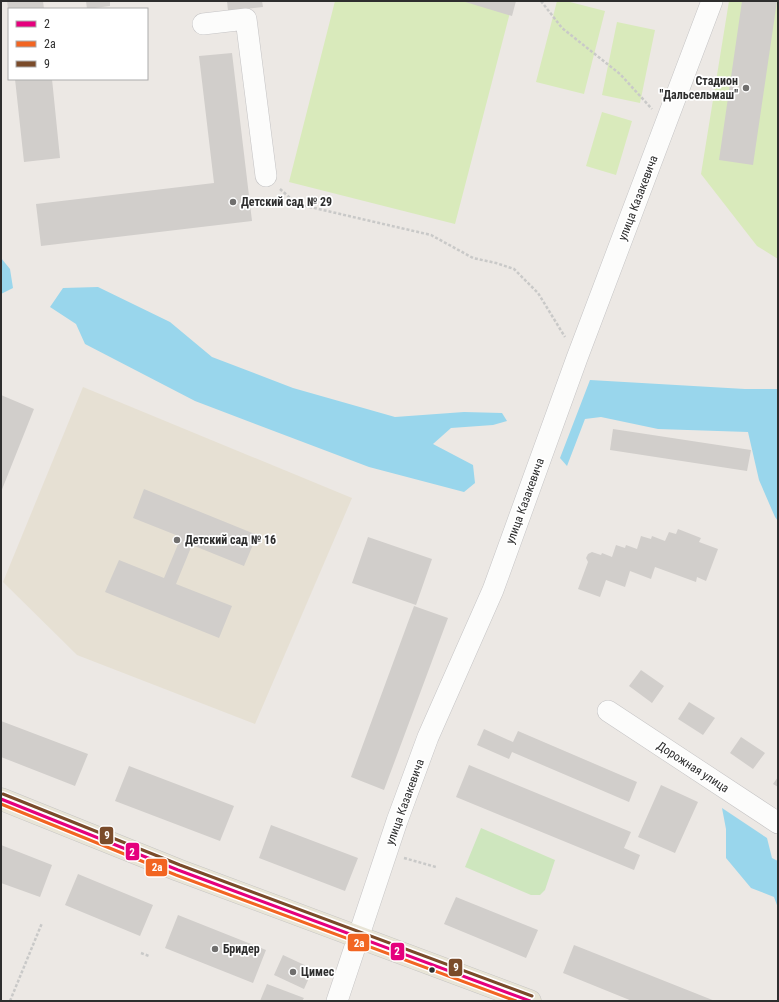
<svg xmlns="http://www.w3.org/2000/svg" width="779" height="1002" viewBox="0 0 779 1002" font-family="'Roboto Condensed',sans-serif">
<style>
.education{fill:#e6e0d3}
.green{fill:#cee6be}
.pitch{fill:#d9eabb}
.water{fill:#99d6ec}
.building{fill:#d1cecb}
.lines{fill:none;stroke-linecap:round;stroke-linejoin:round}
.minor-casing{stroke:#c5c4c5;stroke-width:22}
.major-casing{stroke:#c6c5c4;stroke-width:23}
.path{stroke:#c9c9c8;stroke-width:2.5;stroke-dasharray:3 2;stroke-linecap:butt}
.minor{stroke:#fcfcfb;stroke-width:21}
.major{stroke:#e8e4d6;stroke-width:22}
.bus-1-casing{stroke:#fff;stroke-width:6}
.bus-2-casing{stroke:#fff;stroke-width:6}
.bus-3-casing{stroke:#fff;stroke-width:6}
.bus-1{stroke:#e5007d;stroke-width:3}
.bus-2{stroke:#f26522;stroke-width:3}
.bus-3{stroke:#7a4b2a;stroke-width:3}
.poi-dot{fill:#706f6e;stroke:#fff;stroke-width:1.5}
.bus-dot{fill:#2e2e2e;stroke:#fff;stroke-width:1.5}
.labels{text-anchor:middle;stroke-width:3.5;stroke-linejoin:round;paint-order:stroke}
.poi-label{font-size:12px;font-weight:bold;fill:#2e2e2e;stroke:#fff;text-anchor:start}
.street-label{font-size:12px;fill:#2e2e2e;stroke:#fff}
.line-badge{stroke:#fff;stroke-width:1.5}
.badge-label{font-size:11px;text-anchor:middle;font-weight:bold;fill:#fff}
</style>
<rect width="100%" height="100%" fill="#ece8e4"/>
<path class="education" d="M83,387L352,498L255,724L77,655L3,582Z"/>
<path class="green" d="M481,828L555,860L545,890L540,895H531L465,867Z"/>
<path class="pitch" d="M335,1H513L455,224L289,182Z
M557,1H566L605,11L584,94L536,82Z
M729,1H778V259L757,246L701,174Z
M617,22L655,30L640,103L602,95Z
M602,112L632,121L616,175L586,166Z"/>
<path class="water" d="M1,258L10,269L13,288L1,294Z
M98,287L170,322L212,357L293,388L395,417L464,412L502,413L507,421L493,425L451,428L433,444L473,465L475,483L464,492L369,467L195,401L85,344L76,324L50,307L63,288Z
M590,380L745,389H778V521L775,517L759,480L748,432L658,429L601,417L585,419L567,466L560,458Z
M722,808L767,838L772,858L778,861V908L774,897L751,888L726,858V829Z"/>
<path class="building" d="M7,1H43L44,9H8Z
M86,1H110V6L87,9Z
M227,1H262L263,7L228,11Z
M462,1H516L512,16Z
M742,1H777L753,165L719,160Z
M232,53L252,221L41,246L36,204L214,183L199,56Z
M15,79H52L60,158L24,162Z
M1,395L34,409L1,492Z
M613,429L751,450L747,471L610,450Z
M144,489L257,535L244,566L192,545L176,584L232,606L219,638L105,592L119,560L164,578L181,537L133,518Z
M678,529L701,538L699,542L718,549L706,581L697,577L696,582L655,567L651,579L630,571L625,587L606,580L600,597L578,589L588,562L586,558L588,554L592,552L601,555L602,553L612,557L616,545L625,548L626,545L637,549L641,536L651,539L652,536L665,541L669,532L676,534Z
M368,537L432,559L416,605L352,583Z
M414,606L448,618L384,790L351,777Z
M641,670L664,686L652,703L629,686Z
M689,702L715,718L703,735L678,719Z
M1,721L88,754L75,786L1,757Z
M484,729L513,742L518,731L637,782L629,802L512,752L509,759L477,745Z
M741,737L765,753L753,769L730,753Z
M469,765L631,832L624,848L640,855L634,870L456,797Z
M129,766L234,806L220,841L115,801Z
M778,777V787L773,784Z
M661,785L698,802L675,853L638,837Z
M271,825L358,858L345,891L259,858Z
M1,845L52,865L40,897L1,883Z
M78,874L153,905L140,936L65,905Z
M456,897L538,930L526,958L444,924Z
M178,915L266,950L253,983L165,948Z
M574,945L715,1001H632L563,973Z
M283,955L313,969L304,989L274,975Z
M267,984L304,998L302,1001H260Z"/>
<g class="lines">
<g class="minor-casing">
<path id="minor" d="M203,24L246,19L266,176
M608,711L778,823
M337,1001L397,821L428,737L493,590L577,358L712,1"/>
</g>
<g class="major-casing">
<path id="major" d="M1,799L178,870L530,1001"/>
</g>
<path class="path" d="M541,1L562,28L620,74L652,109
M280,189L297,204L431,235L473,258L496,263L514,269L538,293L565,337
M404,858L436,867
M141,953L149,956
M10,1001L42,923"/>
<use href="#minor" class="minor"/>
<use href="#major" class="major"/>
<g class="bus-1-casing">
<path id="bus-1" d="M1,799L178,870L530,1001"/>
</g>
<g class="bus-2-casing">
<path id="bus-2" d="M1,804L176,875L516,1001"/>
</g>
<g class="bus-3-casing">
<path id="bus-3" d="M3,794L180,865L532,996"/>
</g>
<use href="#bus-1" class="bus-1"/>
<use href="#bus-2" class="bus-2"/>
<use href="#bus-3" class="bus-3"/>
</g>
<g class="poi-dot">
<circle cx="746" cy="88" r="4"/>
<circle cx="233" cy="202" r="4"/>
<circle cx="177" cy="540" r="4"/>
<circle cx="215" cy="949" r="4"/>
<circle cx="293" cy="972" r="4"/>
</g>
<circle class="bus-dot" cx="432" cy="970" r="3.5"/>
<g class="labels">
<g class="poi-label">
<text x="738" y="85" text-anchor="end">Стадион<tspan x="738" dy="14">"Дальсельмаш"</tspan></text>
<text x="241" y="206">Детский сад № 29</text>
<text x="185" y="544">Детский сад № 16</text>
<text x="223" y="953">Бридер</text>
<text x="301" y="976">Цимес</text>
</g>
<g class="street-label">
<text transform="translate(638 198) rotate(-69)" y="4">улица Казакевича</text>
<text transform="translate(525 501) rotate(-70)" y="4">улица Казакевича</text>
<text transform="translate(693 767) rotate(33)" y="4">Дорожная улица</text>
<text transform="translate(405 802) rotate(-70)" y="4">улица Казакевича</text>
</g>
</g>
<g class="line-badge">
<rect x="99" y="826" width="15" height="19" rx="4" fill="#7a4b2a"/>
<rect x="125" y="842" width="15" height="19" rx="4" fill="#e5007d"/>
<rect x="145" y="858" width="23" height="19" rx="4" fill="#f26522"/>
<rect x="347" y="933" width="23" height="19" rx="4" fill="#f26522"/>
<rect x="390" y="942" width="15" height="19" rx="4" fill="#e5007d"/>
<rect x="448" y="958" width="15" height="19" rx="4" fill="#7a4b2a"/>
</g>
<g class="badge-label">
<text x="107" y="839">9</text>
<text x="132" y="856">2</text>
<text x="157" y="871">2а</text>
<text x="359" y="947">2а</text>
<text x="397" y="955">2</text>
<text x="456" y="971">9</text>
</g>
<rect width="779" height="1002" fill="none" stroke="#2e2e2e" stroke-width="4"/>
<rect x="8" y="8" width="140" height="72" fill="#ffffff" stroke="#ababab"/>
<rect x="16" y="21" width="20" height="6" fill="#e5007d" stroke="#ababab"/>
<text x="44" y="28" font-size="12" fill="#2e2e2e">2</text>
<rect x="16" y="41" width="20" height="6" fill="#f26522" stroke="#ababab"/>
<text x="44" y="48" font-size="12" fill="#2e2e2e">2а</text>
<rect x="16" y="61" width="20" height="6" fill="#7a4b2a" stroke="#ababab"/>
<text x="44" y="68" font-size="12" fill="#2e2e2e">9</text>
</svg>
